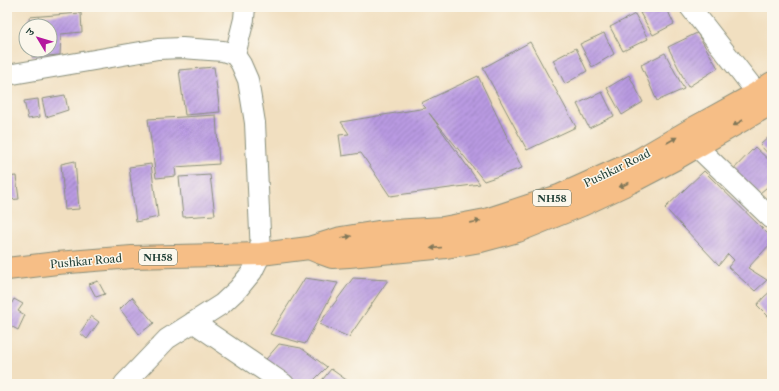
<svg xmlns="http://www.w3.org/2000/svg" width="779" height="391" viewBox="0 0 779 391" font-family="'Libre Caslon Text','Noto Serif Devanagari',serif">
<style>
.building{fill:url(#building-hatch)}
.lines{fill:none;stroke-linecap:round;stroke-linejoin:round}
.minor-casing{stroke:#888e7a;stroke-width:22}
.trunk-casing{stroke:#888e7a;stroke-width:24}
.minor{stroke:#fff;stroke-width:20}
.trunk{stroke:#f6be86;stroke-width:22}
.oneway{fill:#807759}
.labels{text-anchor:middle;stroke-width:3;stroke-linejoin:round;paint-order:stroke}
.shield{fill:#fbf7ec;stroke:#61756b;stroke-width:1}
.shield-label{font-size:10px;font-weight:bold;fill:#1f3d34}
.street-label{font-size:11px;fill:#1f3d34;stroke:#fbf7ec}
</style>
<defs>
<pattern id="building-hatch" width="6" height="6" patternUnits="userSpaceOnUse"><rect width="6" height="6" fill="#b99ae2"/><path d="M-1 1l2-2M0 6l6-6M5 7l2-2" fill="none" stroke="#967fb8"/></pattern>
</defs>
<rect width="100%" height="100%" fill="#fbf7ec"/>
<filter id="ink" filterUnits="userSpaceOnUse"><feTurbulence type="fractalNoise" baseFrequency=".025" numOctaves="2"/><feDisplacementMap in="SourceGraphic" scale="8" xChannelSelector="R" yChannelSelector="G"/><feConvolveMatrix kernelMatrix="1 2 1 2 8 2 1 2 1" color-interpolation-filters="sRGB"/></filter>
<filter id="wash" filterUnits="userSpaceOnUse"><feTurbulence type="fractalNoise" baseFrequency=".012" numOctaves="4" result="noise"/><feDisplacementMap in="SourceGraphic" scale="16" xChannelSelector="R" yChannelSelector="G"/><feGaussianBlur stdDeviation="0.9" result="paint"/><feColorMatrix in="noise" values="0 0 0 0 0 0 0 0 0 0 0 0 0 0 0 0 0 1.4 0 .05"/><feComposite in="paint" operator="in"/></filter>
<g filter="url(#wash)">
<rect width="100%" height="100%" fill="#f1dfc0"/>
<g id="blocks">
<path class="building" d="M654,7H666L674,24L653,35L640,13Z
M81,13L82,32L61,34L60,55L32,57V50H50V26H30L29,17Z
M635,14L648,39L623,51L610,27Z
M604,33L614,54L592,67L580,44Z
M697,33L718,68L688,87L668,47Z
M530,42L576,127L527,150L483,68Z
M576,48L587,71L565,84L553,60Z
M665,53L684,89L657,101L641,65Z
M214,67L220,112L185,115L179,70Z
M629,75L643,102L622,115L607,88Z
M478,76L522,168L484,181L429,113L480,184L390,196L361,153L342,156L339,135L349,134L341,122L426,108L421,103Z
M602,92L614,116L589,128L577,104Z
M65,95L68,110L46,117L42,99Z
M38,99L40,117L28,119L24,101Z
M216,115L219,164L175,167L176,176L156,178L148,119Z
M772,134V158L760,145Z
M755,147L772,163V183L754,198L728,175Z
M75,161L79,209L65,210L61,164Z
M151,164L158,217L136,222L129,167Z
M704,171L772,238V242L748,268L767,280L755,291L728,267L734,260L728,254L719,265L665,208Z
M210,175L215,215L183,217L179,177Z
M16,176L19,199L7,200V177Z
M305,278L338,283L305,344L270,334Z
M353,278L388,280L349,337L319,324Z
M98,281L105,294L96,297L89,284Z
M772,290V320L757,305L764,297Z
M132,297L154,323L139,334L120,309Z
M14,299L23,304L18,311L25,315L18,330L7,324V312Z
M91,316L99,322L87,339L80,333Z
M279,344L301,348L327,367L310,384H294L261,365Z
M331,369L352,384H319Z"/>
</g>
</g>
<g filter="url(#ink)">
<use href="#blocks" fill-opacity="0" stroke="#888e7a" stroke-width="1"/>
<g class="lines">
<g class="minor-casing">
<path id="minor" d="M690,7L757,93
M235,55L244,19L245,7
M7,75L158,49L182,48L223,51L235,55L241,64L248,80L255,123L261,254L252,272L238,289L222,304L167,339L124,384
M697,147L772,219
M193,322L284,384"/>
</g>
<g class="trunk-casing">
<path id="trunk" d="M309,248L321,253L332,257L349,256L446,247L481,241L518,231L582,205L631,182L675,159L772,103
M7,269L57,263L132,257L261,254L309,248L341,238L378,232L443,228L486,220L559,196L637,161L692,129L757,93L772,83"/>
</g>
<use href="#minor" class="minor"/>
<use href="#trunk" class="trunk"/>
</g>
<defs><path id="oneway-solid" d="M-6-.8H1V-3.2L6.5 0L1 3.2V.8H-6Z"/></defs>
<g class="oneway">
<use href="#oneway-solid" transform="translate(738 123) rotate(150)"/>
<use href="#oneway-solid" transform="translate(672 140) rotate(-30)"/>
<use href="#oneway-solid" transform="translate(624 185) rotate(155)"/>
<use href="#oneway-solid" transform="translate(475 222) rotate(-10)"/>
<use href="#oneway-solid" transform="translate(346 237) rotate(-9)"/>
<use href="#oneway-solid" transform="translate(436 248) rotate(175)"/>
</g>
</g>
<g class="labels">
<g class="shield">
<rect x="533" y="190" width="38" height="16" rx="3"/>
<rect x="139" y="249" width="38" height="16" rx="3"/>
</g>
<g class="shield-label">
<text x="552" y="202">NH58</text>
<text x="158" y="261">NH58</text>
</g>
<g class="street-label">
<text transform="translate(617 168) rotate(-26)" y="4">Pushkar Road</text>
<text transform="translate(86 261) rotate(-5)" y="4">Pushkar Road</text>
</g>
</g>
<rect width="779" height="391" fill="none" stroke="#fbf7ec" stroke-width="24"/>
<g transform="translate(38 38) rotate(308)"><circle r="19" fill="#fbf7ec" stroke="#a3ada2"/>
<path d="M0-3L7 15L0 10L-7 15Z" fill="#b5179e"/>
<text y="-6" font-size="11" font-weight="bold" text-anchor="middle" fill="#1f3d34">उ</text>
</g>
</svg>
